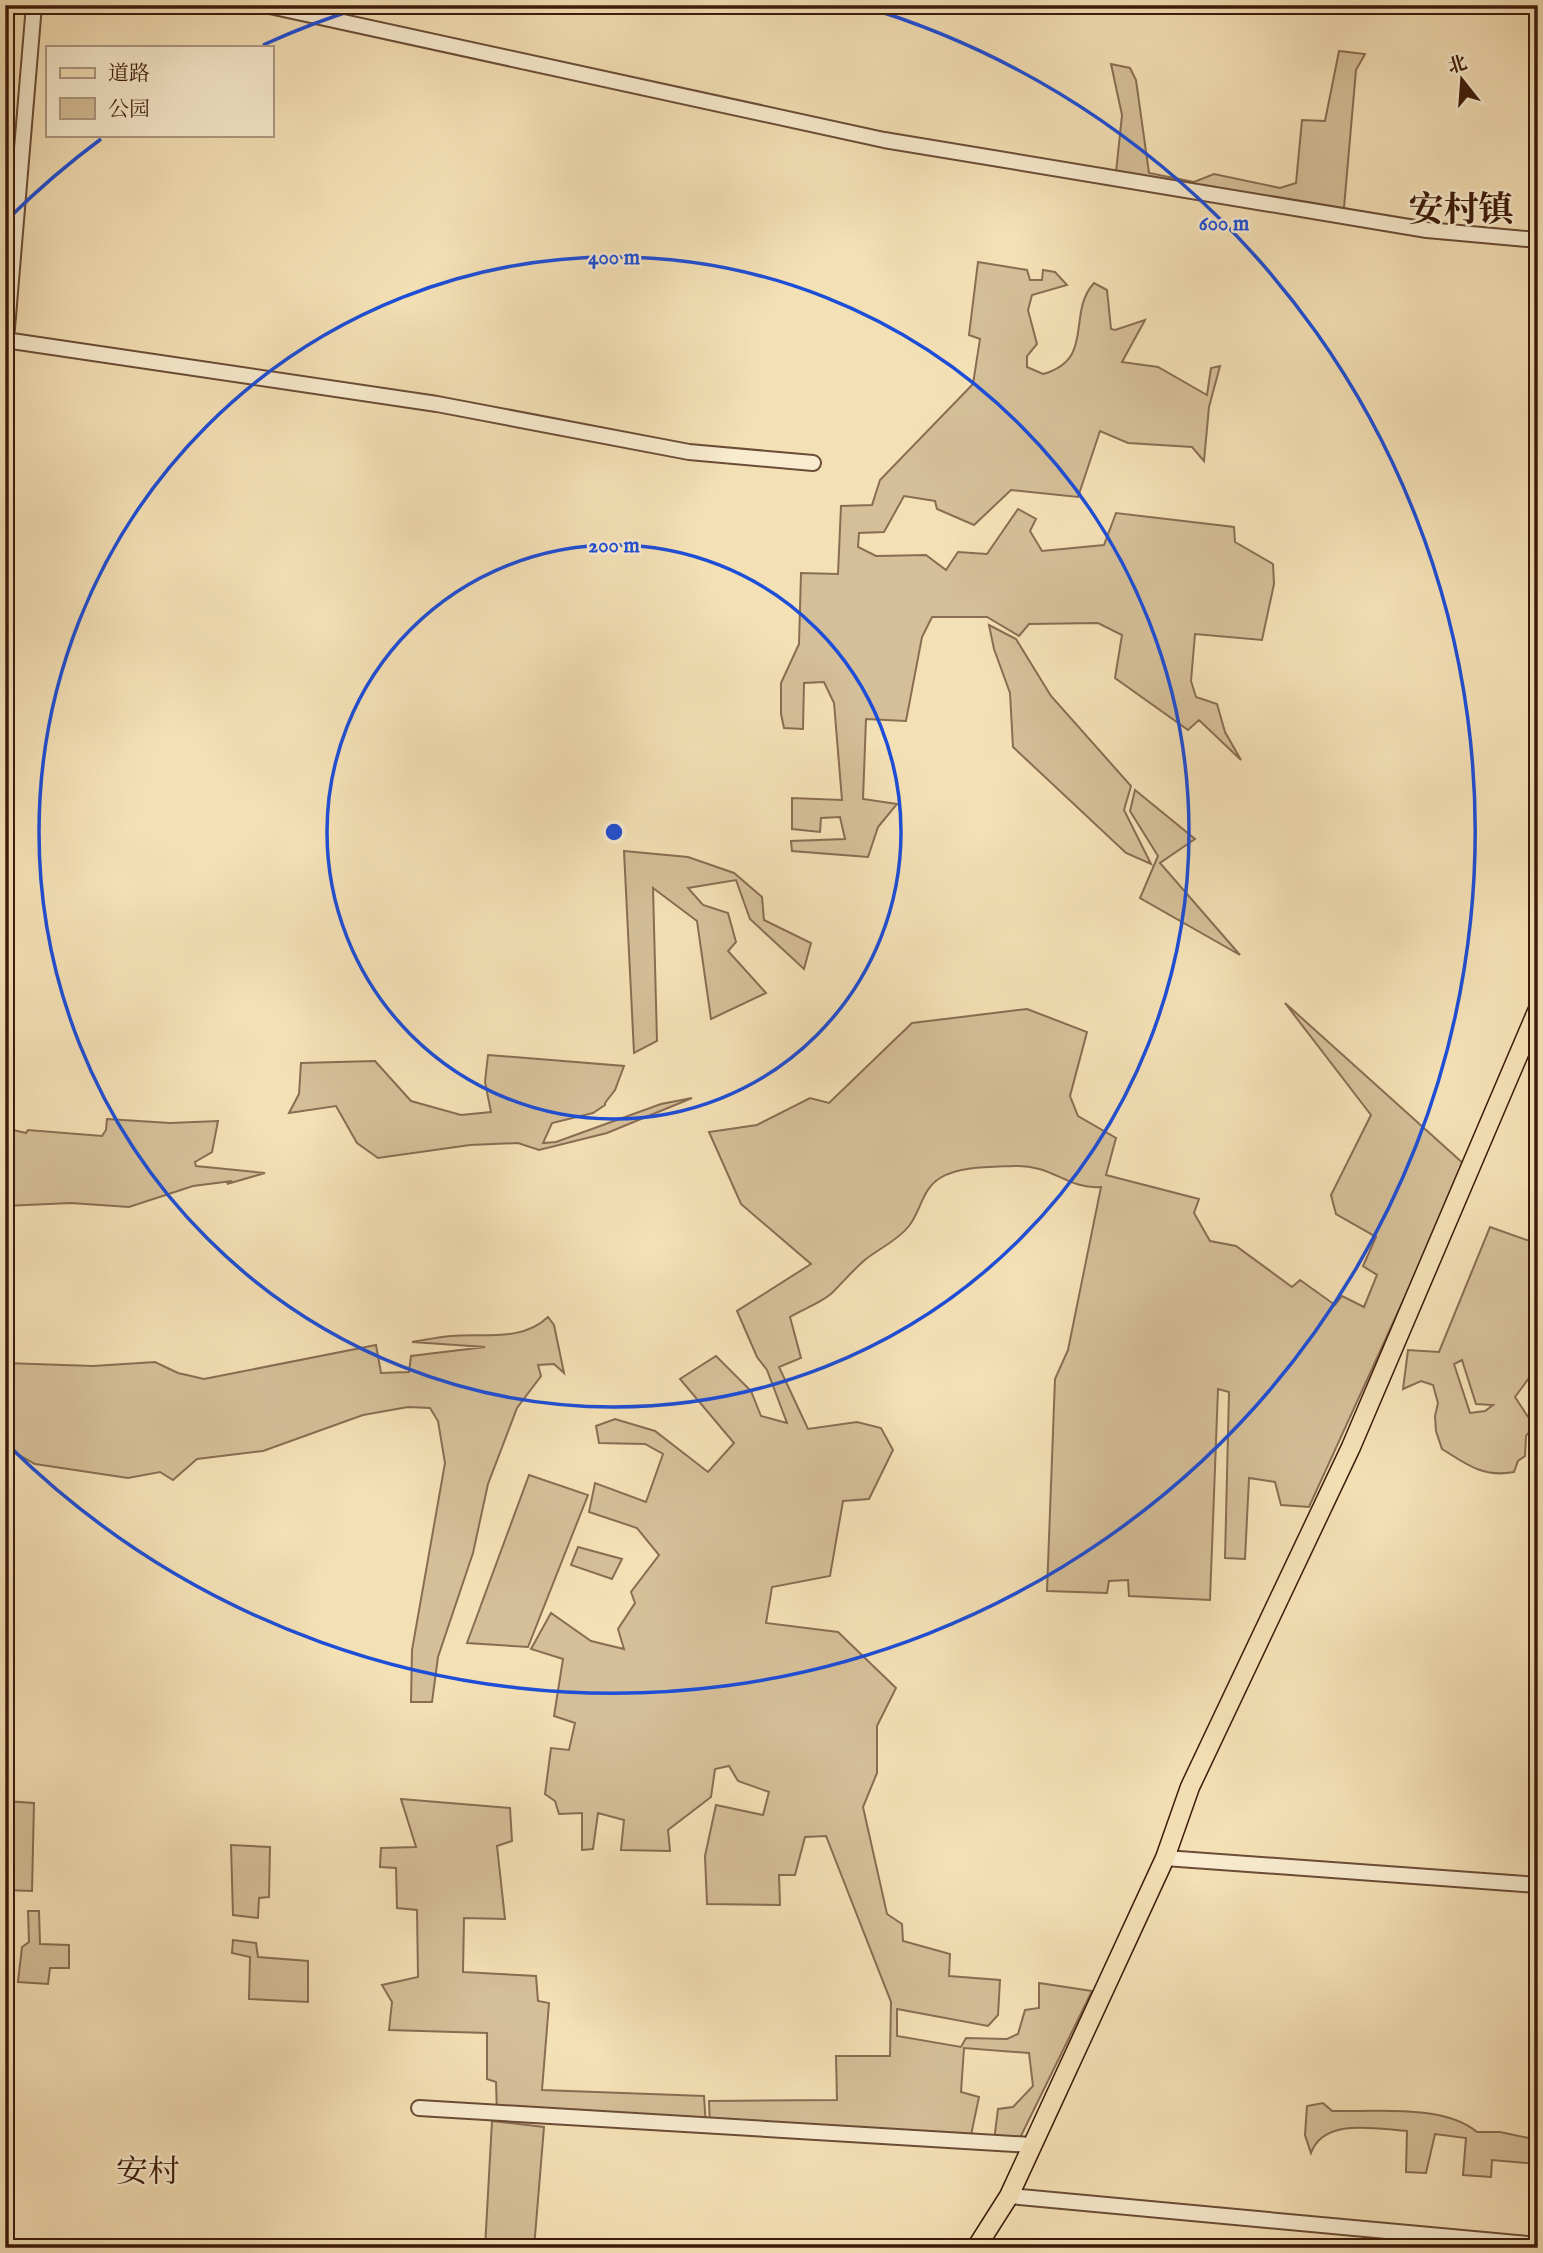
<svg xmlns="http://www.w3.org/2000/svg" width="1543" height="2253" viewBox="0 0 1543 2253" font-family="'IM FELL English','Noto Serif SC',serif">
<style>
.green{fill:#d5bf98;stroke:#896d52;stroke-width:2;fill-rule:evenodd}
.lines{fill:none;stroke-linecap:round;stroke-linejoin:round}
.minor-casing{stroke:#6b4c36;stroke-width:18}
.major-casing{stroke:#3d1b0b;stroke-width:21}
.minor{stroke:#f8ebcf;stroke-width:14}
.major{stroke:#f4e0b5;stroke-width:18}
.ring{fill:none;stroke:#1d4ed8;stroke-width:3.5}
.labels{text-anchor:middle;stroke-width:5;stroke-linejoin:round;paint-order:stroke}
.quarter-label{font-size:32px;fill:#3d1b0b;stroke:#f8ebcf}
.district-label{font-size:35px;font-weight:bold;fill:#3d1b0b;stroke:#f8ebcf}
.centre{fill:#1d4ed8;stroke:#f8ebcf;stroke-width:3.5}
.ring-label{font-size:21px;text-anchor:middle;font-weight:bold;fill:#1d4ed8;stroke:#f8ebcf;stroke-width:5;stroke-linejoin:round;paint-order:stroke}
</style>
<rect width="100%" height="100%" fill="#f4e0b5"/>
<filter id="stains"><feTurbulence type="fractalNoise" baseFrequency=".00286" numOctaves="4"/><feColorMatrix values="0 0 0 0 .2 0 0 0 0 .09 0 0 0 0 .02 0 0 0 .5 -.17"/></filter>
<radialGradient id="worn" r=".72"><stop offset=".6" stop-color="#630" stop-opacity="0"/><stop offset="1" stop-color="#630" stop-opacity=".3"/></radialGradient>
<path class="green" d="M1339,51L1365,54L1356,70L1343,219L1115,182L1122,115L1111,64L1130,68L1136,80L1149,173L1194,182L1214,174L1280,188L1296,183L1302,120L1325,121Z
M978,262L1027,270L1030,280H1042L1043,270L1055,272L1067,285L1032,295L1028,310L1037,344L1027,356V367L1043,374C1096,359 1066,314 1094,283L1107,290L1111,329L1115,330L1145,320L1122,362L1158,367L1207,395L1211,368L1220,366L1209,407L1204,461L1192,447L1128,443L1100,431L1078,497L1011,490L974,525L937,509L935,501L904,496L884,532L859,533L858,547L876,556L926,555L946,570L958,552L987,554L1018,509L1036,519L1030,531L1042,551L1104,545L1116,513L1234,527L1235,542L1273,564L1274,584L1262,640L1195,634L1191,681L1196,697L1217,704L1225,732L1241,760L1199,720L1188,730L1115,678L1122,635L1098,623L1029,624L1019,636L987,617H932L922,637L906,721L866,719L863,799L897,804L878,827L868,857L792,851L791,841L845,839L840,817L821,818L820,832L792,829V798L842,800L834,703L824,682L804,683L803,729L784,728L781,714V683L799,644L801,573L838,574L841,506L872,505L880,480L973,384L980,339L969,335Z
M989,625L1016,639L1051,696L1131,786L1124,810L1151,864L1126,853L1013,747L1010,693L994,649Z
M1135,790L1195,839L1160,863L1240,955L1140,898L1158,856L1130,811Z
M624,851L688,857L734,873L762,897L764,920L811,943L804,969L750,919L736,880L688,888L703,905L728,913L736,942L728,951L766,993L711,1019L697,921L653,888L657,1041L634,1053Z
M1285,1003L1465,1165L1309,1507L1281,1505L1275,1482L1249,1478L1245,1559L1225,1558L1229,1392L1218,1389L1210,1600L1129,1596L1128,1580L1109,1581L1107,1593L1047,1591L1055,1379L1068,1350L1101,1187C1068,1190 1052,1164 1014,1166C992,1167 960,1166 940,1178C922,1189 921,1211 909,1226C897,1241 880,1248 866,1259C854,1269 843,1282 832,1293C821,1303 803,1309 790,1317L801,1358L779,1367L808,1429L857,1422L881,1428L893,1450L869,1499L843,1501L830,1576L772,1587L766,1623L838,1632L896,1688L877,1726V1773L863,1807L887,1914L902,1924L903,1941L950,1954L949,1976L1000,1980L998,2015L988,2026L897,2009V2036L961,2047L966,2038L1007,2039L1018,2034L1025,2010L1039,2008V1983L1092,1991L1018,2142L994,2141L998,2109L1013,2107L1033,2086L1029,2053L964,2048L961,2092L979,2097L970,2140L710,2127L709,2101L837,2100L836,2056H890L891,2002L826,1836L805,1837L795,1875H779L780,1905L707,1904L705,1856L716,1805L763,1815L769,1792L738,1781L729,1766L715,1769L711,1797L668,1830L670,1851L621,1850L624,1820L598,1813L593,1849L582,1850V1813L559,1814L555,1801L545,1794L551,1748L569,1750L575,1723L554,1716L563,1659L531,1649L551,1613L591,1641L624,1649L618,1629L635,1603L631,1592L659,1555L637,1528L589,1512L595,1483L646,1502L663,1454L645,1444L599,1443L596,1426L615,1419L655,1431L708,1472L734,1443L680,1379L716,1356L751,1391L761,1416L787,1423L767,1370L757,1357L737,1311L811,1264L741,1204L709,1132L757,1125L810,1098L829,1103L912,1023L1027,1009L1087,1032L1070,1096L1078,1116L1116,1138L1106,1175L1199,1199L1194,1213L1210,1241L1236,1246L1292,1287L1300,1280L1335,1305L1342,1296L1364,1307L1377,1275L1363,1266L1376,1237L1336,1214L1331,1195L1371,1115Z
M488,1055L624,1066L615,1090L605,1103V1105L593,1113L552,1123L543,1143L556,1142L661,1104L692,1098L607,1133L539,1150L518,1143L470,1145L378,1158L357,1143L336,1106L289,1113L299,1094L301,1063L375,1061L411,1101L461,1115L491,1112L485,1082Z
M107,1119L170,1123L218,1121L212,1152L195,1162L196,1166L265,1173L227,1184L232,1181L193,1186L129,1207L71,1203L5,1206V1128L26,1133L28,1130L102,1136L106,1130Z
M1490,1227L1538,1244V1376L1529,1378L1515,1397L1534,1426L1526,1436L1525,1456L1518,1461L1514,1472C1483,1478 1466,1464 1442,1449L1436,1431L1435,1416L1438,1403L1433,1385L1421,1381L1403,1389L1408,1350L1439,1352ZM1462,1360L1476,1404L1493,1405L1485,1411L1470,1413L1454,1364Z
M548,1317L554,1325L564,1373L554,1364L538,1365L541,1376L517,1408L488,1484L473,1553L438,1657L432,1702H411L412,1650L445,1463L438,1421L430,1408L408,1407L363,1415L263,1451L197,1459L173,1480L160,1472L128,1478L35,1464L5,1447V1363L93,1366L155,1362L178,1373L204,1379L376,1345L381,1373L409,1372L411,1356L485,1347L412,1342C425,1340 438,1337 451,1336C484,1333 522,1342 548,1317Z
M529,1475L588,1495L528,1647L467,1643Z
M578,1547L622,1559L612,1579L571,1565Z
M401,1799L510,1808L512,1841L497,1846L505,1919L464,1918L463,1972L536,1976L538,2001L549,2003L542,2090L704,2096L706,2127L497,2114L496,2082L487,2079V2033L389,2030L392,2002L382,1985L418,1977L417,1910L397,1908L396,1868L380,1867L381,1848L416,1847Z
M5,1801L34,1803L32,1891L5,1890Z
M231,1845L270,1847L269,1897L259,1898L258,1918L233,1915Z
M28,1911H39L40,1944L69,1945V1968H50L48,1984L18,1982L22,1947L29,1942Z
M233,1940L256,1943L258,1957L308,1961V2002L249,1999L250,1957L232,1953Z
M1323,2103L1332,2111C1375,2112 1444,2104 1477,2132H1500L1533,2139L1538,2142V2164L1492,2160L1491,2177L1463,2175L1466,2138L1435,2134L1426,2173L1406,2172L1407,2131C1376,2129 1324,2117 1311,2153L1305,2135L1307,2106Z
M492,2121L544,2127L534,2248H485Z"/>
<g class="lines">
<g class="minor-casing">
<path id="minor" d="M265,5L884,140L1427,230L1538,240
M5,340L437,404L689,452L813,463
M6,340L34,5
M1165,1858L1538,1885
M419,2108L1031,2145
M1009,2196L1538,2245"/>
</g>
<g class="major-casing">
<path id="major" d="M976,2248L1009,2196L1165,1858L1190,1787L1351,1447L1538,1009"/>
</g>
<use href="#minor" class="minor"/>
<use href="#major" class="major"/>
</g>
<g class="ring">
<circle cx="614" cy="832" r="287"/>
<circle cx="614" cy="832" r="575"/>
<path d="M10 217A862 862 0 0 1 101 139M263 45A862 862 0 0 1 369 5M859 5A862 862 0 1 1 10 1447"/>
</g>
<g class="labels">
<g class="quarter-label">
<text x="148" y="2182">安村</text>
</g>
<g class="district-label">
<text x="1461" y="221">安村镇</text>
</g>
</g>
<circle cx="614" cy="832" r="10" class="centre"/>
<g class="ring-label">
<text x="1224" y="230">600 m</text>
<text x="614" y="264">400 m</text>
<text x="614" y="552">200 m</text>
</g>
<rect width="1543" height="2253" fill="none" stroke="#f4e0b5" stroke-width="28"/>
<rect x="7" y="7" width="1529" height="2239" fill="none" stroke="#3d1b0b" stroke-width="3.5"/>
<rect x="14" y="14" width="1515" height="2225" fill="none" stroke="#3d1b0b" stroke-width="2"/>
<rect x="46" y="46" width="228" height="91" fill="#f8ebcf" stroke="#ad9881" stroke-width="2"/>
<rect x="60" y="68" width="35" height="10" fill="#f4e0b5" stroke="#ad9881" stroke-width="2"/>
<text x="108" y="80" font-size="21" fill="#3d1b0b">道路</text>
<rect x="60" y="98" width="35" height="21" fill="#d5bf98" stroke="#ad9881" stroke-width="2"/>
<text x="108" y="116" font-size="21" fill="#3d1b0b">公园</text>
<g transform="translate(1462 80) rotate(343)" stroke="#f8ebcf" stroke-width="5" paint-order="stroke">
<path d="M0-5L12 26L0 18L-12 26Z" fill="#3d1b0b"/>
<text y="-10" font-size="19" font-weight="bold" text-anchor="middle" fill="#3d1b0b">北</text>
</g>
<rect width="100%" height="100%" filter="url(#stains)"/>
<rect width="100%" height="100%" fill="url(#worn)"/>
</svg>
